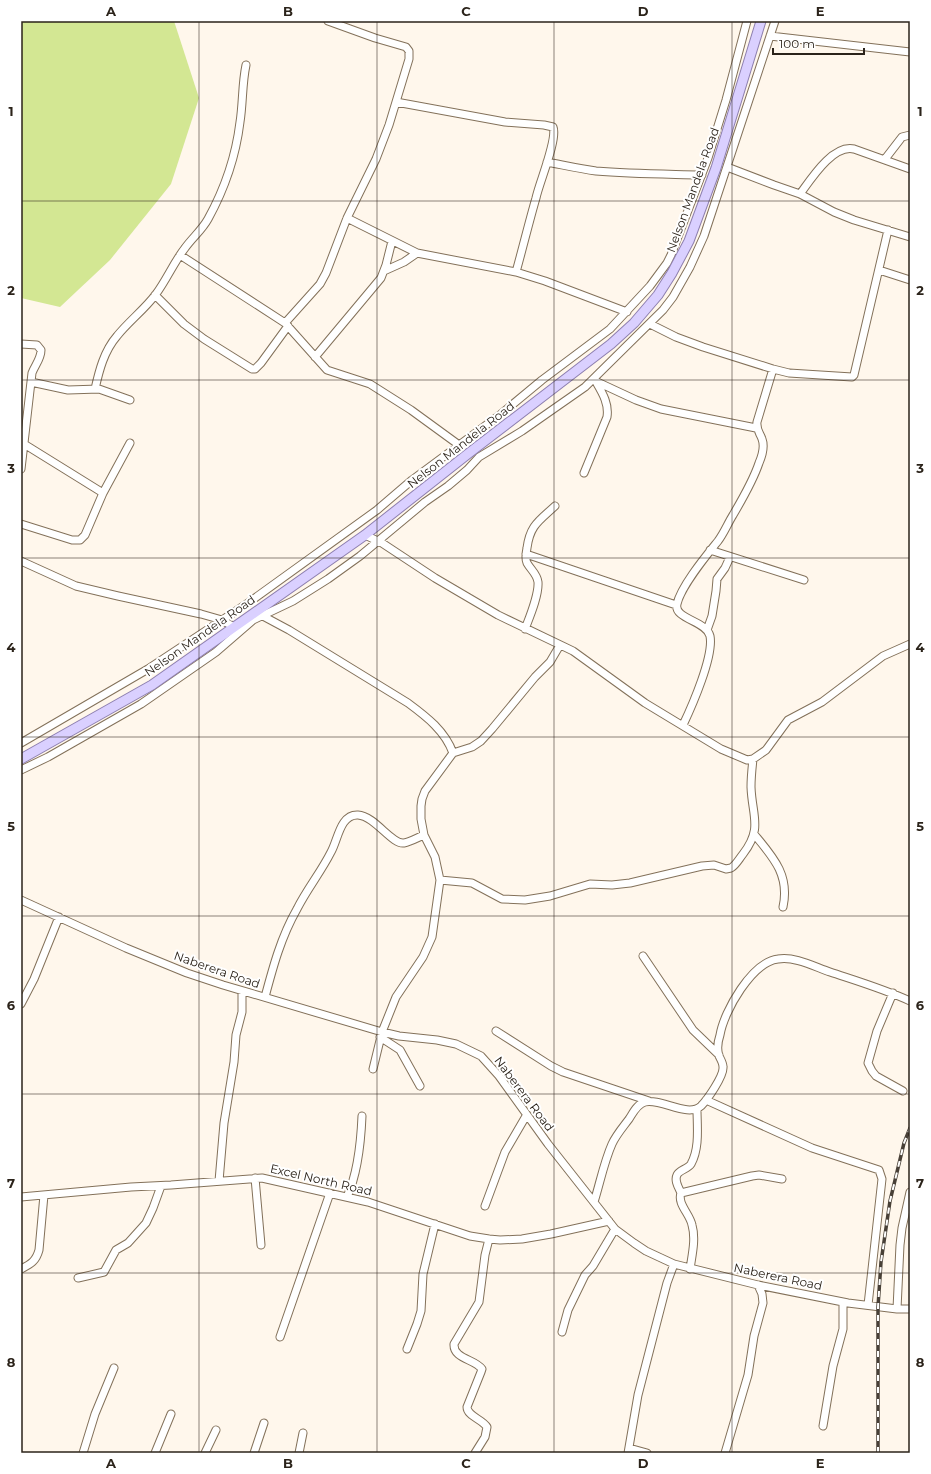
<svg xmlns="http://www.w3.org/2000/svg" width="931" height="1474" viewBox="0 0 931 1474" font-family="Montserrat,sans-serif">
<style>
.green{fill:#d3e793}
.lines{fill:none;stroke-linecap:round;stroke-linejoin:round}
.minor-casing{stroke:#83715a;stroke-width:9}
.major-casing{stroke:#8d7faf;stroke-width:11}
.minor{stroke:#fff;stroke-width:7}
.major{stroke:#dad0ff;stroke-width:9}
.rail-casing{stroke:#484037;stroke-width:3.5}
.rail{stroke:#fff;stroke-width:2;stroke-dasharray:6;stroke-linecap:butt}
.grid{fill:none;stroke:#2b231a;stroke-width:1;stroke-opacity:0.55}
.labels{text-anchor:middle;stroke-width:4;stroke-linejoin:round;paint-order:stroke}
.street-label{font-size:12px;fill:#2b231a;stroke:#fff}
.neatline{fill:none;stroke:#2b231a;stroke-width:1.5}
.grid-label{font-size:13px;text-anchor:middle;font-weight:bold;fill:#2b231a}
</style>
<rect width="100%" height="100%" fill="#fff7ec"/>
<path class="green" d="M21,21H174L199,98L171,184L110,260L60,307L21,298Z"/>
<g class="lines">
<g class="minor-casing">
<path id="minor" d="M770,36L910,52
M396,102L505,122L544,125L553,127C558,139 539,183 536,198C529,222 523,247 516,272
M885,159L902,137L910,135
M547,162C563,165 580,169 596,171C631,174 666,174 702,175
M727,167L774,185L800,194L834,212L854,220L910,237
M800,194C811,179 833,144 854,149L910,169
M347,218L417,253L516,272L545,281L627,312
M180,255L285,323L327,370L370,384L411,410L459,445
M879,270L910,280
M384,271L404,262L417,253
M155,295L184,324L204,339L252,369H255L261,363L288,326
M285,323L320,284L326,273L347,218L376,159L389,125L409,59V51L406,47L375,38L328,21
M650,324L676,337L703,347L773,369L789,373L852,377L854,375L888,230
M21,344L37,345L41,350C41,359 35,365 32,373L21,469
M315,357L381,278L386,265L392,241
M593,380L636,400L661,409L756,428
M31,382L68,390L99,389L130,400
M95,389C99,371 104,351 117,336C129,321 145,309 156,294C167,279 174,262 185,248C192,238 202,230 208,219C224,190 236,155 240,122C243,103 242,84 246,65
M24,444L103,493
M584,473L607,417C609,404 603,394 596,382
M21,524L72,540H80L85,535L103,493L130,443
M365,535L382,543L435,578L498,615L573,651L645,703L721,749L747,760L753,759L766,750L788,720L822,702L883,656L910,644
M710,550L804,580
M526,554L676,605
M21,561L76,586L118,596L201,614L222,620L234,627
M261,615L289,630L408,703C427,717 445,731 453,753L425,791L422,799L421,806V819L424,835L435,857L440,880L432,937L423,957L396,997L382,1032L373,1069
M525,629C530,616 539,595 538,582C537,574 531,570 527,563C525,559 526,553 527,548C530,525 539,521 555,506
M707,630L712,616L716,591L717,579L725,568L730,557
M683,725C692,706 714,656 710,636C707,621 673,619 677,604C681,586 706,556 718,541C724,533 728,523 733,515C743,498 753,481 759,463C762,456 765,447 762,439C760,433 756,430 757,422L773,369
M21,743L148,669L248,603L377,510L412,480L501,414L542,380L610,329L650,286L667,263L671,255L708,158L726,100L747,21
M453,753L472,747L481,741L492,729L535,677L550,662L560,645
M21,770L48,757L141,704L216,652L253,620L293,601L328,579L360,556L425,502L448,486L467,470L479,457L522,431L585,387L663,310L673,297L690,267L704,236L775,21
M754,834C773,857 790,875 783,907
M440,880L472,883L502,899L525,900L550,896L590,884L612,885L630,883L702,866L714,865L726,869L731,868C736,865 739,859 743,854C763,828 752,816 751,787C751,777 752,768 753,759
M21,900L126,948L187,973L223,985L382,1032L399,1036L437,1040L456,1044L481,1056L499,1076L548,1144L615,1229L634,1243L646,1251L674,1264L758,1285L848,1303L897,1309H910
M643,956L693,1030L719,1055
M893,993L877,1031L868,1063L872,1071L876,1076L903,1091
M265,997C273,967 281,937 297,909C307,889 321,872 331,852C338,840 340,814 358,815C375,816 392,845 404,843C410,842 417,838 424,835
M21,1004L34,979L59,917
M496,1031L551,1066L563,1072L649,1101
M380,1037L400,1050L420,1086
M706,1100L812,1148L879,1170L882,1179L868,1305
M255,1178L261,1245
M219,1181L224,1123L234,1062L236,1035L242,1012V991
M681,1193C679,1188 674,1181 677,1175C679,1170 688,1169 691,1164C700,1148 697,1126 697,1109
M21,1197L131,1187L171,1185L262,1178L368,1202L470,1236L489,1239L500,1240L522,1239L551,1234L609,1221
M347,1197C357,1175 361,1140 362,1116
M594,1202C600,1183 604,1162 612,1144C616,1135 623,1127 629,1119C633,1113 637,1104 645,1102C661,1098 688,1118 701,1106C707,1100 724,1076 723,1067C723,1063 721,1060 719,1056C717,1050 718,1041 720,1035C724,1011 752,962 778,959C795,956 815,967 830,972C857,981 884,989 910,1001
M485,1206L505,1152L526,1116
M21,1269C31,1264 36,1261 39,1250L44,1195
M690,1269C692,1255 696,1239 692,1225C690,1214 677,1204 681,1193L752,1176L759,1175L782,1179
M78,1278L104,1272L116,1250L128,1243L146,1223L153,1208L161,1186
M897,1309L900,1245L902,1228L910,1192
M562,1332L568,1310L585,1275L593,1266L615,1229
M280,1337L330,1193
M407,1349L417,1324L421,1311L423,1274L435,1224
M823,1426L833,1366L843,1329V1302
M629,1448L647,1453
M83,1453L95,1414L114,1368
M155,1453L171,1414
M205,1453L216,1430
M254,1453L264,1423
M299,1453L303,1433
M475,1453L485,1437L487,1427C482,1419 467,1416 467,1407L481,1372L482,1369C475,1359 453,1359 454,1344L479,1302L485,1255L489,1239
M628,1453L638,1395L667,1283L674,1264
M725,1453L748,1375L754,1336L763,1303L762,1294L758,1285"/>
</g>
<g class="major-casing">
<path id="major" d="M21,759L152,685L365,535L469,453L611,344L634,323L658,295L672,273L689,241L716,168L761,21"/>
</g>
<use href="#minor" class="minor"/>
<use href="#major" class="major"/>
<g class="rail-casing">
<path id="rail" d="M878,1453V1307L881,1262L890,1201L904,1143L910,1128"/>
</g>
<use href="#rail" class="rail"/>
</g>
<path class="grid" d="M199,21V1453M377,21V1453M554,21V1453M732,21V1453M21,201H910M21,380H910M21,558H910M21,737H910M21,916H910M21,1094H910M21,1273H910"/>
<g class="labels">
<g class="street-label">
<text transform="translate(693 190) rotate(-70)" y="4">Nelson Mandela Road</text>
<text transform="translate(461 445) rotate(-38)" y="4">Nelson Mandela Road</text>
<text transform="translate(200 636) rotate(-35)" y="4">Nelson Mandela Road</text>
<text transform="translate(217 970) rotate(19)" y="4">Naberera Road</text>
<text transform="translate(524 1094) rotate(53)" y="4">Naberera Road</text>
<text transform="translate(321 1180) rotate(13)" y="4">Excel North Road</text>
<text transform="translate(778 1277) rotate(12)" y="4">Naberera Road</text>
</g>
</g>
<rect width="931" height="1474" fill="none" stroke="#ffffff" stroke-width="44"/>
<path d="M773 48v6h91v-6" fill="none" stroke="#2b231a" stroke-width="2"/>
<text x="779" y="48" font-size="12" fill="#2b231a" stroke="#ffffff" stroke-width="3" paint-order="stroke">100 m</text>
<rect x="22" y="22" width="887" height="1430" class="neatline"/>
<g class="grid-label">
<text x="111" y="16">A</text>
<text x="288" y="16">B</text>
<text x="466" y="16">C</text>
<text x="643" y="16">D</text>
<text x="820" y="16">E</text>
<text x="11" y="116">1</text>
<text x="920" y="116">1</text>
<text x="11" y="295">2</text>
<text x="920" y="295">2</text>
<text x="11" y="473">3</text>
<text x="920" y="473">3</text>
<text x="11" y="652">4</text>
<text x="920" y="652">4</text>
<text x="11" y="831">5</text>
<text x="920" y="831">5</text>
<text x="11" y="1010">6</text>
<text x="920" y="1010">6</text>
<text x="11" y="1188">7</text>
<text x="920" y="1188">7</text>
<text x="11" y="1367">8</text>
<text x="920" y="1367">8</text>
<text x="111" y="1468">A</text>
<text x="288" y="1468">B</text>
<text x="466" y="1468">C</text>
<text x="643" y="1468">D</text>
<text x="820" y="1468">E</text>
</g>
</svg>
